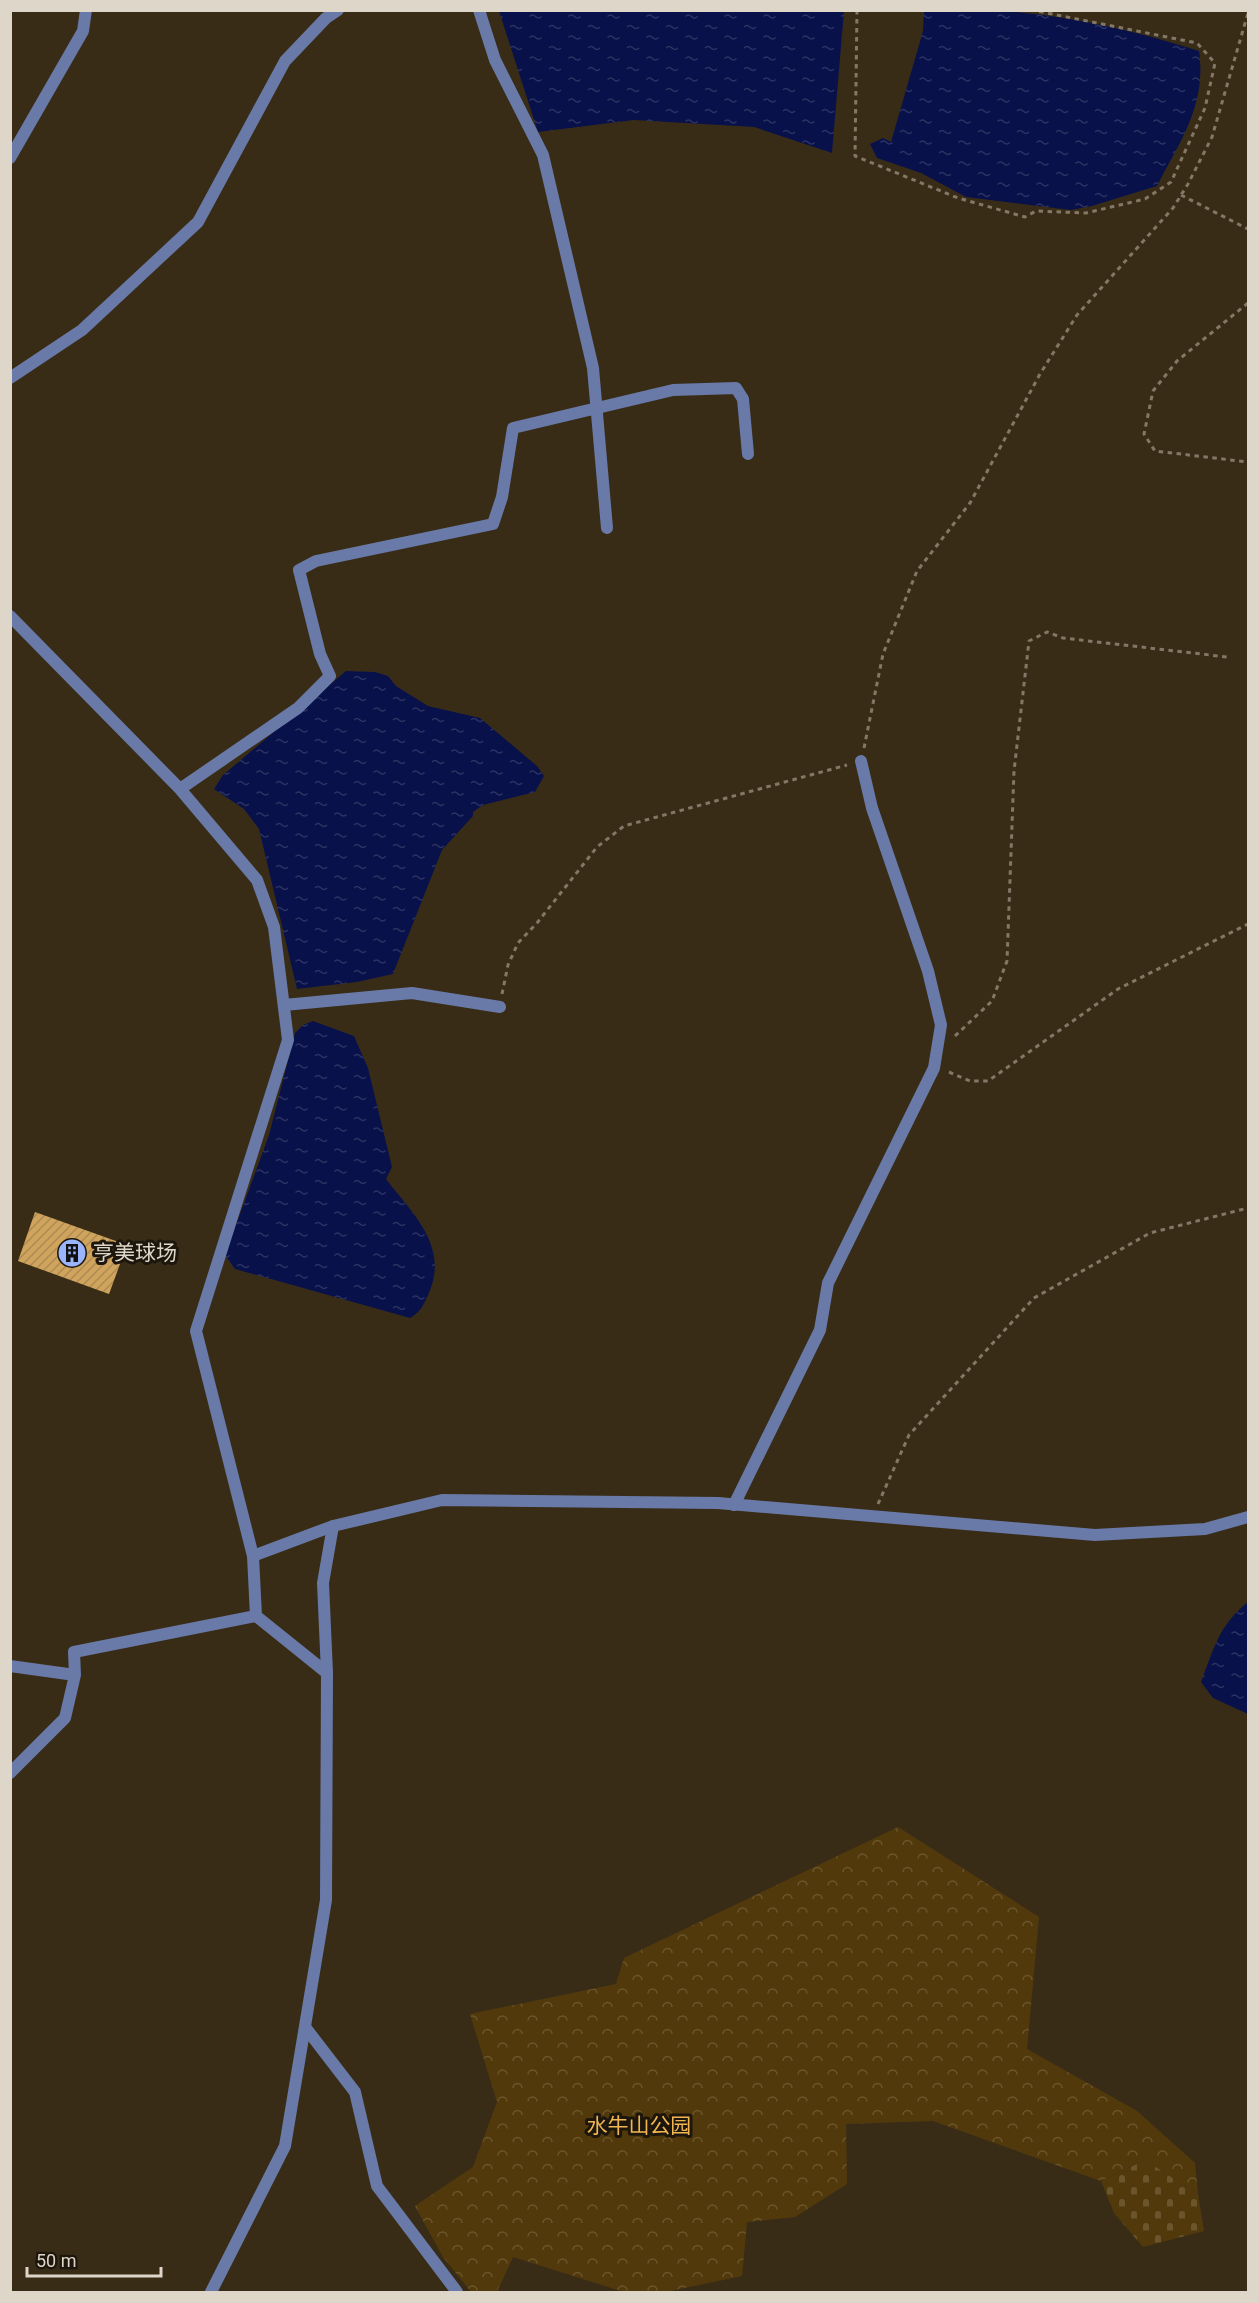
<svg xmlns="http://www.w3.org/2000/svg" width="1259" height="2303" viewBox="0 0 1259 2303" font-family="Roboto,'Noto Sans SC',sans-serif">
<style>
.cemetery{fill:url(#cemetery-stones)}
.park{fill:url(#park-crowns)}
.water{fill:url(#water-ripples)}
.building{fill:url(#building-hatch)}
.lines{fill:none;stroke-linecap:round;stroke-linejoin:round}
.path{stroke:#837867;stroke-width:3;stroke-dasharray:4.5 4.5;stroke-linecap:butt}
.minor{stroke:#697aa8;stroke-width:12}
.tertiary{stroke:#697aa8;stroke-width:12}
.labels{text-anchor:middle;stroke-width:6;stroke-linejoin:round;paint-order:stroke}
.poi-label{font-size:21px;fill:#dfd6ca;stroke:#1c160c;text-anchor:start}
.park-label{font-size:21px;fill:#f1b652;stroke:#1c160c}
</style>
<defs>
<pattern id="cemetery-stones" width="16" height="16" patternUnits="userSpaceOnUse" patternTransform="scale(1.5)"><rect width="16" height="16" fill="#52390b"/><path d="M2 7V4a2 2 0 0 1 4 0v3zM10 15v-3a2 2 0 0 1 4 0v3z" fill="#6a552d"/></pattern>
<pattern id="park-crowns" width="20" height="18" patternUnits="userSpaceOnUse" patternTransform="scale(1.5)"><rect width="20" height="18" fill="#52390b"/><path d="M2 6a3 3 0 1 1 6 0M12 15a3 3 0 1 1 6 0" fill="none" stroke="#6a552d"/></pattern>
<pattern id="water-ripples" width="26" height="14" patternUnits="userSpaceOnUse" patternTransform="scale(1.5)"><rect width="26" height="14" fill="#081149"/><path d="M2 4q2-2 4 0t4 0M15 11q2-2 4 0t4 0" fill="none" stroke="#2c3362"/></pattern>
<pattern id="building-hatch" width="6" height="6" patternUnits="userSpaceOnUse" patternTransform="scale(1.5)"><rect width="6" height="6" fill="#d0a45c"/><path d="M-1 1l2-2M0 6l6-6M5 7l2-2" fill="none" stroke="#ad8b54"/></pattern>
</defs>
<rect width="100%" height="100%" fill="#392c17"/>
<path class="cemetery" d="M1145,2160L1198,2194L1204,2231L1143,2247L1114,2213L1101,2181Z"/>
<path class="park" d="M898,1827L1039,1917L1027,2049L1137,2111L1195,2163L1198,2194L1145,2160L1101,2181L933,2121L846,2124L847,2184L795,2217L747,2222L742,2276L665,2292H624L513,2257L497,2292H471L443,2257L415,2206L473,2167L497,2102L470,2014L616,1984L624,1958Z"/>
<path class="water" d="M499,11H844L832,153L754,127L634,120L538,132Z
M924,11C1015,4 1112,23 1199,51C1207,104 1180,142 1157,186L1092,206L1071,210L966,197L921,173L877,158L870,144L883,138L891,142L923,31Z
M346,671L375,672L388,676L396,686L428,706L480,718L537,766L544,776L535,792L483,805L473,812V816L442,850L393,974L357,982L297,989L259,829L244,809L214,789L223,775Z
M313,1021L354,1036L368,1068L392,1167L386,1179C413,1214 449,1246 429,1293C423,1305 422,1311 410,1318L235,1269L225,1255L269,1135L295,1033L303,1025Z
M1248,1602V1714L1213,1698L1201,1682C1214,1648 1219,1625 1248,1602Z"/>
<path class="building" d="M35,1212L127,1245L109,1294L18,1261Z"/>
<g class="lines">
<path class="path" d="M857,10L855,156L958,198L1025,217L1036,211L1086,213L1145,199L1171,182L1205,108L1215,63L1197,43L1032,10
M1181,195L1248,229
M1248,303L1177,361L1153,391L1144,434L1155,451L1248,462
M864,748L883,654L917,571L970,503L1040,374L1077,315L1173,208L1188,184L1212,137L1248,13
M502,994L508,965L518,943L537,923L597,847L624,826L847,765
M955,1036L992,1001L1007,961L1014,771L1029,641L1047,632L1063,638L1227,657
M949,1072L970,1081H988L1118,989L1248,924
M878,1504L909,1435L1034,1298L1150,1233L1248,1208"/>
<path class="minor" d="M479,10L495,60L543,155L593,368L607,528
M10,158L83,31L86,10
M10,378L82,330L198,222L285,61L326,18L338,10
M10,616L180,789L257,880L274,927L288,1040L196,1331L253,1556L256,1616L327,1673
M180,789L298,708L330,676L320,654L299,570L316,561L493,524L502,497L513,428L673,390L736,388L743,399L748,454
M284,1005L412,993L500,1007
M734,1505L820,1330L828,1283L934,1068L941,1025L928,971L872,808L861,761
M253,1556L333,1526
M10,1666L75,1675L74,1652L256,1616
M10,1773L65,1718L75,1675
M305,2027L355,2092L377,2186L457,2292"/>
<path class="tertiary" d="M211,2292L285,2146L326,1900L327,1673L323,1583L333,1526L442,1500L718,1503L1095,1535L1205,1529L1248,1517"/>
</g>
<defs>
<g id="building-disc" transform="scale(1.5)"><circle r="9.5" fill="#9ab5fd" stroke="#1c160c"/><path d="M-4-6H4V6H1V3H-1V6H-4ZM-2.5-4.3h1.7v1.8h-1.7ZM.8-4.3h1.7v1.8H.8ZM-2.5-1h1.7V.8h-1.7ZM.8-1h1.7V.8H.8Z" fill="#111"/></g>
</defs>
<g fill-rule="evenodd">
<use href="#building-disc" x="72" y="1253"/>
</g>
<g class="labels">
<g class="poi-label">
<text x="93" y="1260">亨美球场</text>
</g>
<g class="park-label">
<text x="639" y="2133">水牛山公园</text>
</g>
</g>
<rect width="1259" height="2303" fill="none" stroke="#dfd6ca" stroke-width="24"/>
<path d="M27 2267v9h134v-9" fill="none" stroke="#dfd6ca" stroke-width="3"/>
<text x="36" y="2267" font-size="18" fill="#dfd6ca" stroke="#1c160c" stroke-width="4.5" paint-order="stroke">50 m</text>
</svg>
